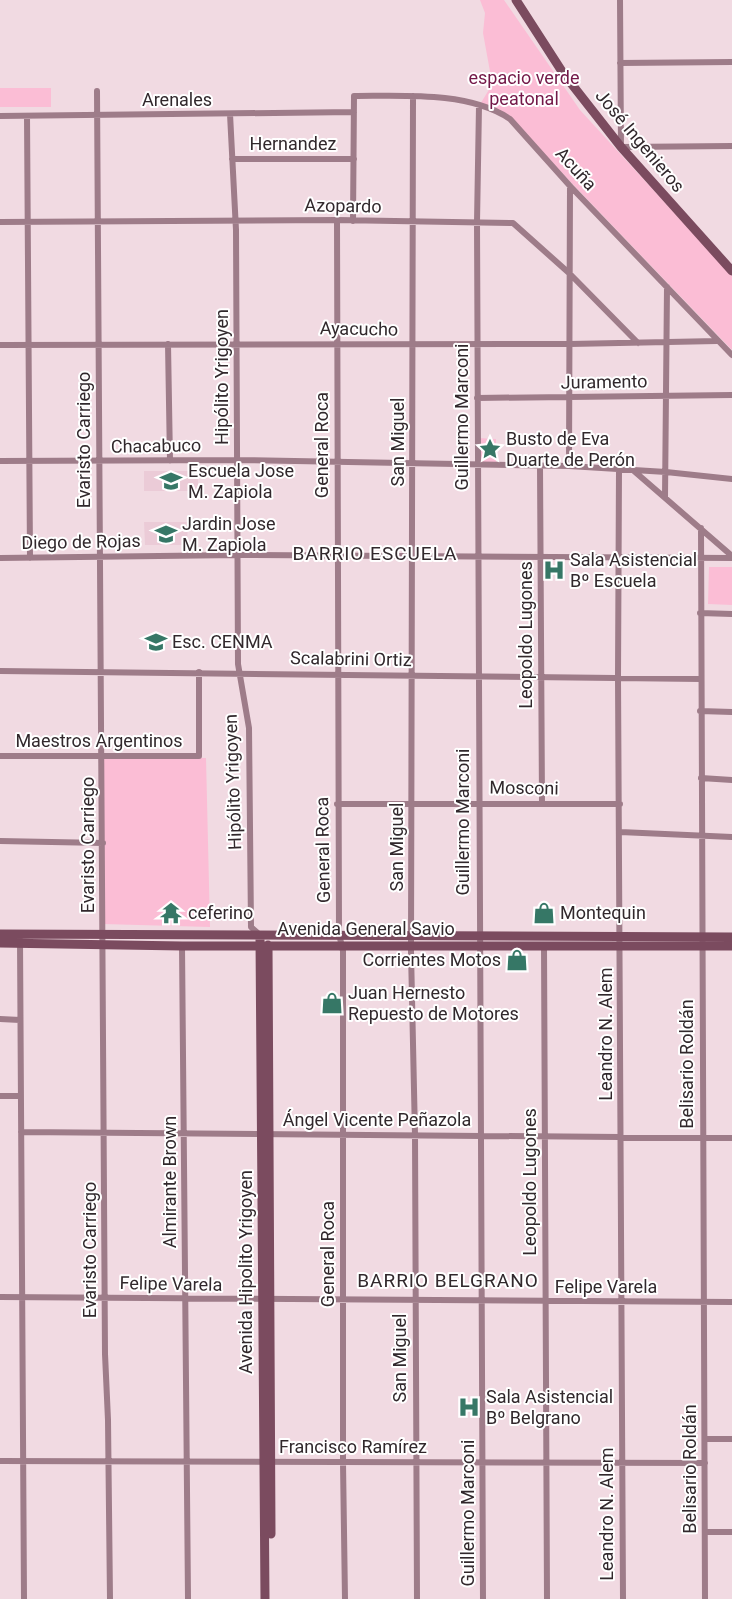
<svg xmlns="http://www.w3.org/2000/svg" width="732" height="1599" viewBox="0 0 732 1599" font-family="Roboto,sans-serif">
<style>
.built{fill:#ebcbd7}
.green{fill:#fbbdd5}
.lines{fill:none;stroke-linecap:round;stroke-linejoin:round}
.street{stroke:#9e7c89;stroke-width:6}
.secondary{stroke:#7b4b5f;stroke-width:9}
.labels{text-anchor:middle;stroke-width:4;stroke-linejoin:round;paint-order:stroke}
.park-label{font-size:18px;fill:#731848;stroke:#fff}
.street-label{font-size:18px;fill:#31282c;stroke:#fff}
.poi-label{font-size:18px;fill:#31282c;stroke:#fff;text-anchor:start}
.neighbourhood-label{font-size:19px;letter-spacing:1px;fill:#31282c;stroke:#fff}
</style>
<rect width="100%" height="100%" fill="#f1dae2"/>
<path class="built" d="M144,471H198V491H144Z
M144,522H188L187,545H145Z"/>
<path class="green" d="M480,0H504L580,110L732,276V350L510,119L479,106L490,88L491,77L483,33L485,13Z
M0,88H51V107H0Z
M477,438L496,439V465H477Z
M709,567H732V605L708,604Z
M103,757L206,758L210,927L103,924Z"/>
<g class="lines">
<path class="street" d="M620,0L621,147L732,146
M620,63L732,62
M97,91L105,1354L108,1420L110,1599
M413,96L411,952L415,1135L417,1599
M479,106L477,222L483,1599
M230,114L236,230L238,664L249,728L251,927L260,935
M0,116L354,112
M27,116L30,558
M232,159H354
M337,220L339,934L343,951V1463L345,1599
M353,221L354,96C401,96 469,91 510,119L570,186L732,355
M0,222L337,220L513,223L569,273L638,343
M168,344L170,461
M0,345L570,344L717,341
M477,398L732,395
M0,461L238,460L569,466L666,472L732,479
M540,466L542,804
M569,466L570,186
M619,470L618,678L623,1599
M634,471L732,556
M665,497L667,287
M701,528L705,1599
M0,558L238,555L732,558
M700,613L732,614
M0,671L701,679
M700,711L732,712
M0,756H199V672
M701,778L732,780
M337,804H620
M620,832L732,837
M0,841L103,843
M20,940L24,1599
M544,945L547,1599
M182,946L188,1599
M0,1019L20,1020
M0,1096H21
M21,1132L732,1138
M0,1297L732,1302
M705,1439H732
M0,1461L705,1463
M705,1532H732"/>
<path class="secondary" d="M516,0L563,73L621,147L732,271
M0,934L732,937
M260,939L265,1599
M0,943L182,946H732
M268,945L271,1534"/>
</g>
<defs>
<g id="sight-bare" transform="scale(1.725)"><path d="M0-6L1.8-2.2L6-1.7L2.9 1.2L3.7 5.4L0 3.3L-3.7 5.4L-2.9 1.2L-6-1.7L-1.8-2.2Z" fill="#367766" stroke="#fff" stroke-width="2.5" paint-order="stroke"/></g>
<g id="school-bare" transform="scale(1.725)"><path d="M0-5L7-2L0 1L-7-2ZM-4 1L0 2.5L4 1V4Q0 6-4 4Z" fill="#367766" stroke="#fff" stroke-width="2.5" paint-order="stroke"/></g>
<g id="hospital-bare" transform="scale(1.725)"><path d="M-5-5h3v3.5h4V-5h3V5h-3V1.5h-4V5h-3Z" fill="#367766" stroke="#fff" stroke-width="2.5" paint-order="stroke"/></g>
<g id="temple-bare" transform="scale(1.725)"><path d="M0-6L5-2H3V0L6.5 2.5H4V6H1.5V3h-3V6H-4V2.5H-6.5L-3 0V-2H-5Z" fill="#367766" stroke="#fff" stroke-width="2.5" paint-order="stroke"/></g>
<g id="shop-bare" transform="scale(1.725)"><path d="M-5-2.5h2.3a2.7 3.5 0 0 1 5.4 0H5L5.5 6h-11ZM-1.5-2.5h3a1.5 2.3 0 0 0-3 0Z" fill="#367766" stroke="#fff" stroke-width="2.5" paint-order="stroke"/></g>
</defs>
<g fill-rule="evenodd">
<use href="#sight-bare" x="490" y="449"/>
<use href="#school-bare" x="171" y="481"/>
<use href="#school-bare" x="166" y="534"/>
<use href="#hospital-bare" x="554" y="570"/>
<use href="#school-bare" x="156" y="642"/>
<use href="#temple-bare" x="171" y="913"/>
<use href="#shop-bare" x="544" y="913"/>
<use href="#shop-bare" x="517" y="960"/>
<use href="#shop-bare" x="332" y="1003"/>
<use href="#hospital-bare" x="469" y="1407"/>
</g>
<g class="labels">
<g class="park-label">
<text x="524" y="84">espacio verde<tspan x="524" dy="21">peatonal</tspan></text>
</g>
<g class="street-label">
<text x="177" y="106">Arenales</text>
<text transform="translate(640 141) rotate(50)" y="6">José Ingenieros</text>
<text x="293" y="150">Hernandez</text>
<text transform="translate(576 169) rotate(48)" y="6">Acuña</text>
<text transform="translate(343 206) rotate(1)" y="6">Azopardo</text>
<text transform="translate(359 329) rotate(1)" y="6">Ayacucho</text>
<text transform="translate(222 377) rotate(-90)" y="6">Hipólito Yrigoyen</text>
<text transform="translate(604 382) rotate(-1)" y="6">Juramento</text>
<text transform="translate(462 417) rotate(-90)" y="6">Guillermo Marconi</text>
<text transform="translate(84 440) rotate(-90)" y="6">Evaristo Carriego</text>
<text transform="translate(398 442) rotate(-90)" y="6">San Miguel</text>
<text transform="translate(322 445) rotate(-90)" y="6">General Roca</text>
<text transform="translate(156 446) rotate(-1)" y="6">Chacabuco</text>
<text transform="translate(81 542) rotate(-1)" y="6">Diego de Rojas</text>
<text transform="translate(526 635) rotate(-90)" y="6">Leopoldo Lugones</text>
<text transform="translate(351 659) rotate(1)" y="6">Scalabrini Ortiz</text>
<text x="99" y="747">Maestros Argentinos</text>
<text transform="translate(233 782) rotate(-92)" y="6">Hipólito Yrigoyen</text>
<text transform="translate(524 788) rotate(1)" y="6">Mosconi</text>
<text transform="translate(463 822) rotate(-90)" y="6">Guillermo Marconi</text>
<text transform="translate(88 845) rotate(-90)" y="6">Evaristo Carriego</text>
<text transform="translate(397 847) rotate(-90)" y="6">San Miguel</text>
<text transform="translate(323 850) rotate(-91)" y="6">General Roca</text>
<text x="366" y="935">Avenida General Savio</text>
<text transform="translate(606 1034) rotate(-90)" y="6">Leandro N. Alem</text>
<text transform="translate(687 1064) rotate(-90)" y="6">Belisario Roldán</text>
<text x="377" y="1126">Ángel Vicente Peñazola</text>
<text transform="translate(170 1182) rotate(-90)" y="6">Almirante Brown</text>
<text transform="translate(530 1182) rotate(-90)" y="6">Leopoldo Lugones</text>
<text transform="translate(90 1250) rotate(-90)" y="6">Evaristo Carriego</text>
<text transform="translate(328 1254) rotate(-90)" y="6">General Roca</text>
<text transform="translate(246 1272) rotate(-90)" y="6">Avenida Hipolito Yrigoyen</text>
<text transform="translate(171 1284) rotate(1)" y="6">Felipe Varela</text>
<text x="606" y="1293">Felipe Varela</text>
<text transform="translate(400 1358) rotate(-90)" y="6">San Miguel</text>
<text x="353" y="1453">Francisco Ramírez</text>
<text transform="translate(690 1469) rotate(-90)" y="6">Belisario Roldán</text>
<text transform="translate(468 1513) rotate(-90)" y="6">Guillermo Marconi</text>
<text transform="translate(607 1514) rotate(-90)" y="6">Leandro N. Alem</text>
</g>
<g class="poi-label">
<text x="506" y="445">Busto de Eva<tspan x="506" dy="21">Duarte de Perón</tspan></text>
<text x="188" y="477">Escuela Jose<tspan x="188" dy="21">M. Zapiola</tspan></text>
<text x="182" y="530">Jardin Jose<tspan x="182" dy="21">M. Zapiola</tspan></text>
<text x="570" y="566">Sala Asistencial<tspan x="570" dy="21">Bº Escuela</tspan></text>
<text x="172" y="648">Esc. CENMA</text>
<text x="188" y="919">ceferino</text>
<text x="560" y="919">Montequin</text>
<text x="501" y="966" text-anchor="end">Corrientes Motos</text>
<text x="348" y="999">Juan Hernesto<tspan x="348" dy="21">Repuesto de Motores</tspan></text>
<text x="486" y="1403">Sala Asistencial<tspan x="486" dy="21">Bº Belgrano</tspan></text>
</g>
<g class="neighbourhood-label">
<text x="375" y="560">BARRIO ESCUELA</text>
<text x="448" y="1287">BARRIO BELGRANO</text>
</g>
</g>
</svg>
